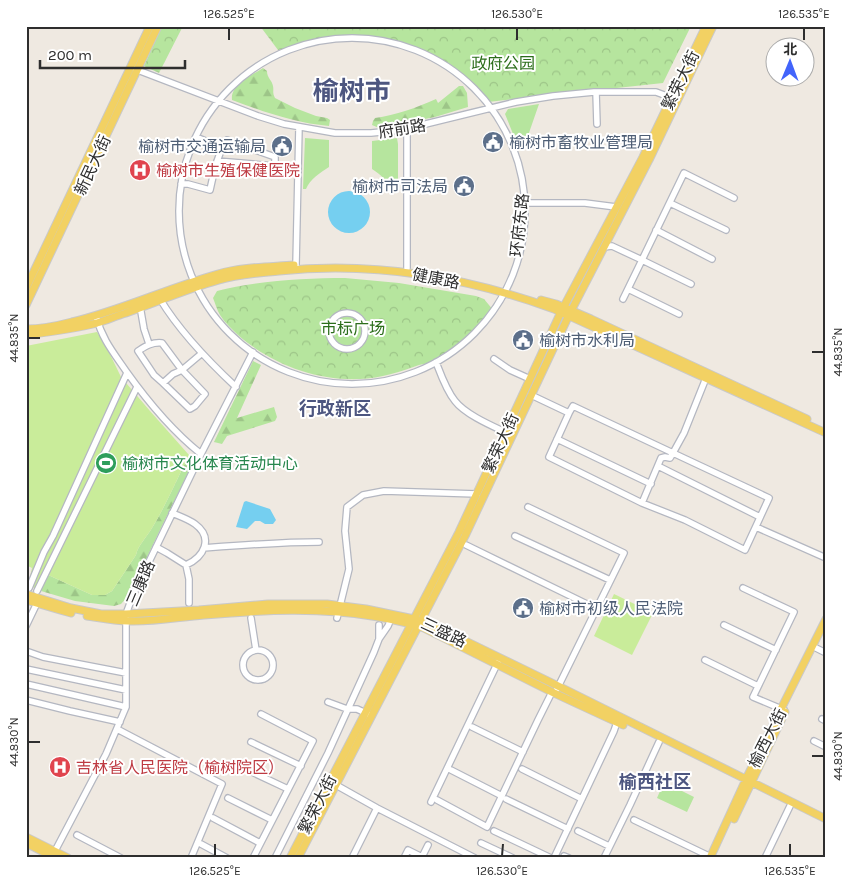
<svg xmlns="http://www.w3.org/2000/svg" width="852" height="884" viewBox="0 0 852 884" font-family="Karla,'Noto Sans SC',sans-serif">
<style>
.grass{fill:#b6e59e}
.forest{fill:url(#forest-firs)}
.park{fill:url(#park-crowns)}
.pitch{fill:#c9ec9a}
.water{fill:#75cff0}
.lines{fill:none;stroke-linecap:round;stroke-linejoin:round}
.minor-casing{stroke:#b4b7c1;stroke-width:8}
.major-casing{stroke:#c9c9c9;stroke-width:9}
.minor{stroke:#fff;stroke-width:5.5}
.major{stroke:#f2d163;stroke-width:7}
.ticks{fill:none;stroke:#2e2e2e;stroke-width:2}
.labels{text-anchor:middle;stroke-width:4;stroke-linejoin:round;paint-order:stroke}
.park-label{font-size:16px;fill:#2c6e1b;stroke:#fff}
.street-label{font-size:16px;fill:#2e2e2e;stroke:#fff}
.service-label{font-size:16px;fill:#4e5e75;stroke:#fff;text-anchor:start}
.health-label{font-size:16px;fill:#be3a42;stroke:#fff;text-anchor:start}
.leisure-label{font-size:16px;fill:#27864d;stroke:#fff;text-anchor:start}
.neighbourhood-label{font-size:18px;font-weight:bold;fill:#4d5680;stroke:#fff}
.town-label{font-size:26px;font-weight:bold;fill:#4d5680;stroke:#fff}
.neatline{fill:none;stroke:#2e2e2e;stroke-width:2}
.ticks-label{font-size:12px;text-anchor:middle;fill:#2e2e2e}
</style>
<defs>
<pattern id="forest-firs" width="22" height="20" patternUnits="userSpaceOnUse" patternTransform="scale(1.25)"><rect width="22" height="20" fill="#b6e59e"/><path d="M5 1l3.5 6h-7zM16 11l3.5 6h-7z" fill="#9dc588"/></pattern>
<pattern id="park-crowns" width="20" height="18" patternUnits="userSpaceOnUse" patternTransform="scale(1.25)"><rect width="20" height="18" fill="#b6e59e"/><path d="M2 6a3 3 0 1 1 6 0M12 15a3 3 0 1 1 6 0" fill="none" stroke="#9dc588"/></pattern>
</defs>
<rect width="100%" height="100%" fill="#efe9e1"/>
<path class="grass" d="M539,104L523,150L520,151L505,114L508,109Z
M305,138L329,140V167C320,173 310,179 306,189H303Z
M397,138L398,144V193L393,191C388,181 381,175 372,169V141Z
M664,782L694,797L687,812L657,798Z"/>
<path class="forest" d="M263,68L267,71C267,78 272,80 273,86C274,91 272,92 275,98L295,108L316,116L327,118L330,120L329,126C295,123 264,112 232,100C230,85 251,76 263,68Z
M459,86H463L467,93L468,107L435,117L399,124L379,128L372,125L373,121L375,118C396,115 416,108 436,99L438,103Z
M253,361L261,365L237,418L274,407L277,417L275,421L227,436L222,444L214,442Z
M189,455L194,461L159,532L129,595L121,604L114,606L75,601L41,591L46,574L92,595H105L112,591L136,555C138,545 147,537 152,528C166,505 177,479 189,455Z"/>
<path class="park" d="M162,26H183L159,73L144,66Z
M260,26H691L663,83L488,102C448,59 398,34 338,39C331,39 323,42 316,43C303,46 291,48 278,50Z
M345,278L399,283L476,296L484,299L494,311C478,330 460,349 438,361C432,364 425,363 419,365C400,372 381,378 360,379C316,381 271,364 238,335C232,329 225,323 220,315C217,310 215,303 213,298L217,291C256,281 305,278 345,278Z"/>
<path class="pitch" d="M97,332L106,346L121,377L150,411L189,455C177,479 166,505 152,528C147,537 138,545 136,555L112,591L105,595H92L46,574L41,591L28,585L32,568L26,565V346Z
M614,594L653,613L632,655L594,636Z"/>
<path class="water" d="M328 212a21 21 0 1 1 42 0a21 21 0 1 1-42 0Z
M246,501L270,509L276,520L273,524H265L260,521H255L247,529L236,527L244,502Z"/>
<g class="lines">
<g class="minor-casing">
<path id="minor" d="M179 211a173 173 0 1 1 346 0a173 173 0 1 1-346 0Z
M135,69L258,116L284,124L335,133H371L401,130L516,102L553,96L594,92H656L675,99
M596,92L597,124
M196,137L222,148
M181,184H188L210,190C214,172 217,155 227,140L275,157V166L217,161
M524,203H585L616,207
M670,203L726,230
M656,230L712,259
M604,247L612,246L642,260L684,173L734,198
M296,265L299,127
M407,268V129
M628,289L679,314
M160,299C180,332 207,360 236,387
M623,299L642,260L691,284
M140,306L144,329L149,344
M329 331a18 18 0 1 1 36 0a18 18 0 1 1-36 0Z
M96,316C102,339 113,352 126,371C148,402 171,430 201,454
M494,359L510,370L530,379
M436,362C441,375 446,390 455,401C465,414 490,425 505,432
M163,383L190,409L195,406L205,394L182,370L173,374L163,383L154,375L138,351C146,346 152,342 162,343L182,370L201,354
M531,395L569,413L549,457L642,503L685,520L745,550L769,498L673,453L684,433L706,378
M569,413L573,406L673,453L670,458L665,457L661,458L642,503
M557,439L651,484
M658,466L760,517
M528,507L624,553L557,689
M172,513C179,516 188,519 195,524C214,538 204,557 186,565
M756,527L826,558
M515,536L610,580
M466,545L597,609
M156,547L167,553L186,565L189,579V603
M204,548C243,545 280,542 319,542
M29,588L44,552L53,536L127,373
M743,588L794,612L753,697L784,710
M37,591L137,387
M251,618L256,650
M337,618L349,569L345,531L347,507L363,495L384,491L477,494
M724,625L776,650
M26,626L38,601
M379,639L388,626L391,619
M816,648L826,653
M243 665a15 15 0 1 1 30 0a15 15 0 1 1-30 0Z
M26,651L43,657L126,673
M705,660L758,686
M26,669L126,690
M26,684L126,707
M26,700L70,711L120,722
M328,702L347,709H357L368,714
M822,719L826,721
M472,727L523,752
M117,729L222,784L191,858
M814,741L826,747
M251,742L301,766
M235,764L288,789
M522,769L582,799
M451,770L502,796
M336,785L377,808L475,858
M228,798L272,820
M506,799L568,829
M437,800L487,827L538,720L552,692
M431,802L498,662
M213,818L260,843
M634,820L711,857
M494,831L551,858
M578,831L609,846
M77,835L121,858
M481,843L513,858
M201,844L227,858
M55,851L106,754L126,707V614L133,595L201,454L253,352
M564,856L569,858
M253,858L313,741L261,714
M275,858L328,753L374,652L379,639V625
M352,858L377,808
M404,858L408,850L422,857L428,845
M554,858L614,731L617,722
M604,858L630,805L659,742
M765,858L790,806"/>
</g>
<g class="major-casing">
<path id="major" d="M26,288L150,26
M541,300L556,304L591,319L807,419
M26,305L158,26
M26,329C41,329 57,326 72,322C122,310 168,288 218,274C242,267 269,267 294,265
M26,335C50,332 74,329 97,323C107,320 116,316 126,313C157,302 187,289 219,280C238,274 259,273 279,271C372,261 466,277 554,309L826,433
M26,594L71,608L101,614H126L199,610L268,604H327L366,609L414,619L455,636L558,686L826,819
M26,600L60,610L71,613
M87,616C100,618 114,621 128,621C154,622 179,617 204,615C263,610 321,607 379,617C395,620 409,623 424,628L554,693L623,725
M734,819L785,712
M26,837L68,858
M26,843L55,858
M290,858L459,532L561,312L643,157L706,26
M298,858L465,536L569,315L649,160L713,26
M710,858L749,773L826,619"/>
</g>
<use href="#minor" class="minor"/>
<use href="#major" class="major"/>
</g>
<path class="ticks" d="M229,40V28M517,40V28M804,40V28M28,338H40M812,352H824M28,742H40M812,756H824M215,856V844M502,856L503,844M790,856V844"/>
<defs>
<g id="civic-disc" transform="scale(1.125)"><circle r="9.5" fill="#5c6f8a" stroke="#fff"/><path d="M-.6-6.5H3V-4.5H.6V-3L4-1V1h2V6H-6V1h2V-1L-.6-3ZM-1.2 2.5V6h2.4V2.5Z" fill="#fff"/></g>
<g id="hospital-disc" transform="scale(1.125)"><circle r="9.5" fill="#e0444e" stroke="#fff"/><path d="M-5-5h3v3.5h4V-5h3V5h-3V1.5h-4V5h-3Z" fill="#fff"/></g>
<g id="stadium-disc" transform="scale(1.125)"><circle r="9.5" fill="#2e9e5b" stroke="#fff"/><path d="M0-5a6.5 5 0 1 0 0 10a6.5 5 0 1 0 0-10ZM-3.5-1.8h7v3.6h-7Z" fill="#fff"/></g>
</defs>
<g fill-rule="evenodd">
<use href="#civic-disc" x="493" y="142"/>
<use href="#civic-disc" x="282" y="146"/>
<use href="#hospital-disc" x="140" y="170"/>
<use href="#civic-disc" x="464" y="186"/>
<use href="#civic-disc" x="523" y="340"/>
<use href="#stadium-disc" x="106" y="463"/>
<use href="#civic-disc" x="523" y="608"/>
<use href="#hospital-disc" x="60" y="767"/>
</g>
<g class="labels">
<g class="park-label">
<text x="503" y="69">政府公园</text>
<text x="353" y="334">市标广场</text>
</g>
<g class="street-label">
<text transform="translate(680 80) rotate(-64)" y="6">繁荣大街</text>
<text transform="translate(402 128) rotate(-9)" y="6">府前路</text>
<text transform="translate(92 165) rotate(-65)" y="6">新民大街</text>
<text transform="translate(519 225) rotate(-84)" y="6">环府东路</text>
<text transform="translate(436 278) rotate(11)" y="6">健康路</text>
<text transform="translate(500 443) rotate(-65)" y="6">繁荣大街</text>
<text transform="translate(140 583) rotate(-67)" y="6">三康路</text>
<text transform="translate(444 632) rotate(25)" y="6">三盛路</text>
<text transform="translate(767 738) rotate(-63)" y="6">榆西大街</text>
<text transform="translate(317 804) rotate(-63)" y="6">繁荣大街</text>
</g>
<g class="service-label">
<text x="509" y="148">榆树市畜牧业管理局</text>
<text x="266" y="152" text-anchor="end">榆树市交通运输局</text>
<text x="448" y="192" text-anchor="end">榆树市司法局</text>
<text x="539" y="346">榆树市水利局</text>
<text x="539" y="614">榆树市初级人民法院</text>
</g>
<g class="health-label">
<text x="156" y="176">榆树市生殖保健医院</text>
<text x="76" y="773">吉林省人民医院（榆树院区）</text>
</g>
<g class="leisure-label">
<text x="122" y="469">榆树市文化体育活动中心</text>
</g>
<g class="neighbourhood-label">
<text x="335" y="415">行政新区</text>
<text x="655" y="788">榆西社区</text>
</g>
<g class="town-label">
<text x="352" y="100">榆树市</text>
</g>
</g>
<rect width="852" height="884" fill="none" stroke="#ffffff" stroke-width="55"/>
<g transform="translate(790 62) rotate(1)"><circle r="24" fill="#ffffff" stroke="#ababab"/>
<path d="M0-4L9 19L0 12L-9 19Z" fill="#4264fb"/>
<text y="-8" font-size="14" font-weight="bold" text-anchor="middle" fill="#2e2e2e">北</text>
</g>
<path d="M40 60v8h145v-8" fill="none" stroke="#2e2e2e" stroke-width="2.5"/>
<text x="48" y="60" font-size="15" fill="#2e2e2e" stroke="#ffffff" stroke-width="4" paint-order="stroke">200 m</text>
<rect x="28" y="28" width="796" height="828" class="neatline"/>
<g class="ticks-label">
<text x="229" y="18">126.525°E</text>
<text x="517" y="18">126.530°E</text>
<text x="804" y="18">126.535°E</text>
<text transform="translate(14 338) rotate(-90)" y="4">44.835°N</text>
<text transform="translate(838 352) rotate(-90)" y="4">44.835°N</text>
<text transform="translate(14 742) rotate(-90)" y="4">44.830°N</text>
<text transform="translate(838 756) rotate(-90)" y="4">44.830°N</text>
<text x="215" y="875">126.525°E</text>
<text x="502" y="875">126.530°E</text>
<text x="790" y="875">126.535°E</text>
</g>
</svg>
